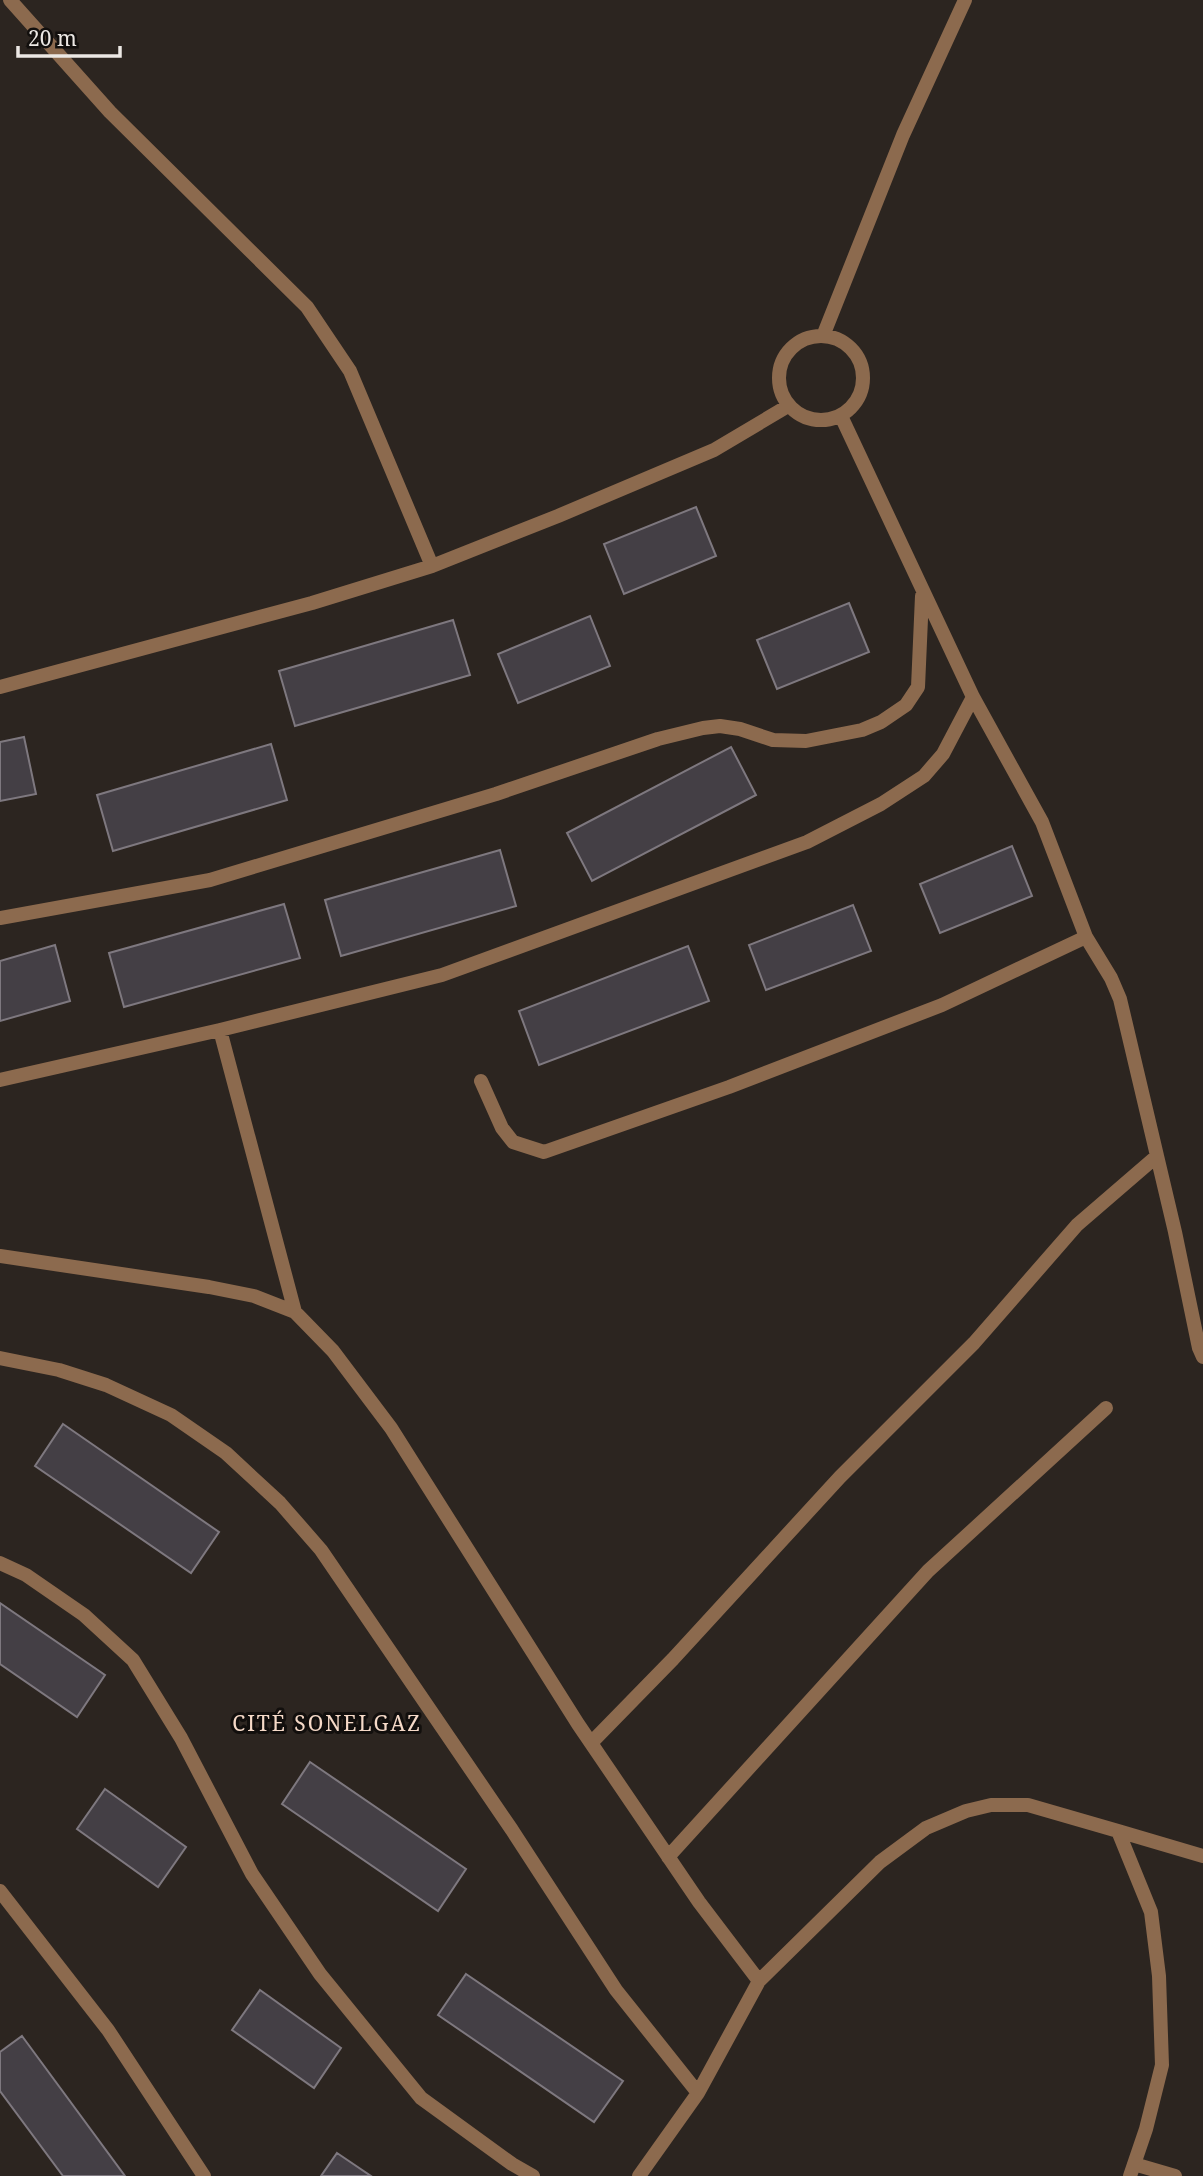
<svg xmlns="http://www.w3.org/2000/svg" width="1203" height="2176" viewBox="0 0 1203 2176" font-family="'Noto Serif',serif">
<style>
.building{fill:#443f45;stroke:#7e787f;stroke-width:2}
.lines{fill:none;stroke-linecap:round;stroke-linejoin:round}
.minor{stroke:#8c6a4e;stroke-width:14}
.labels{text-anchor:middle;stroke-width:6;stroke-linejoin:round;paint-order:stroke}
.neighbourhood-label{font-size:21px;letter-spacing:2px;fill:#f6dac8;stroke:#120f0d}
</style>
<rect width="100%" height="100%" fill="#2c2520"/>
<path class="building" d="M696,507L716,556L624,594L604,544Z
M849,603L869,652L777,689L757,640Z
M590,616L610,666L518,703L498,654Z
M453,620L470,675L295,726L279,671Z
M24,737L36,794L0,801V742Z
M271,744L287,800L113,851L97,795Z
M731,747L756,795L592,881L567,833Z
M1012,846L1032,896L940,933L920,884Z
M500,850L516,906L341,956L325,900Z
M284,904L300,958L124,1007L109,953Z
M853,905L871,951L766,990L749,945Z
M55,945L70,1001L0,1021V961Z
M688,946L709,1001L539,1065L519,1011Z
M63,1424L219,1532L191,1573L35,1466Z
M0,1603L105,1675L77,1717L0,1664Z
M310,1762L466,1869L438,1911L282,1804Z
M105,1789L186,1847L158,1887L77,1829Z
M466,1974L623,2081L594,2122L438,2015Z
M260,1990L341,2048L314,2088L232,2030Z
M22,2036L125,2176H63L0,2091V2052Z
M337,2153L371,2176H321Z"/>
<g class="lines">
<path class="minor" d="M10,0L110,112L307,307L350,371L432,566
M779 378a42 42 0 1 1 84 0a42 42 0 1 1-84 0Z
M823,336L903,135L965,0
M0,687L312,603L432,566L558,516L714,450L788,406
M0,918L210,880L496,794L658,739L703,728L720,726L740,729L773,740L806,741L862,730L881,722L906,705L918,687L922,596
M1086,937L1111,978L1120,999L1175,1232L1199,1348L1203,1357
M220,1030L295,1312
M0,1080L220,1030L442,975L807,842L881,804L924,776L943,754L973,697
M481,1081L502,1128L513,1142L544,1152L729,1087L942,1005L1086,937L1042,822L973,697L841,416
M0,1256L209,1287L254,1296L295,1312L333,1351L391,1428L578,1724L699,1902L759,1981
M0,1358L59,1370L106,1385L171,1415L226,1453L280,1503L321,1550L512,1830L616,1990L698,2093
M0,1563L26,1575L84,1615L133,1660L181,1738L252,1874L320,1974L421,2098L512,2164L533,2176
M591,1743L673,1659L840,1477L974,1343L1077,1225L1157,1156
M1118,1831L1203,1856
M668,1857L928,1571L1106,1408
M0,1891L108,2030L204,2176
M1134,2164L1175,2176
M639,2176L698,2093L759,1981L880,1862L926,1828L966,1811L991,1805H1028L1118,1831L1151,1912L1159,1976L1162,2065L1146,2129L1130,2176"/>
</g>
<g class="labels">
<g class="neighbourhood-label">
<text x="327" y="1731">CITÉ SONELGAZ</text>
</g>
</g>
<path d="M18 46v10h102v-10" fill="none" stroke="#ece8e4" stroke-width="3.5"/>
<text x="28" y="46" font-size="21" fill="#ece8e4" stroke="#120f0d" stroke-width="5" paint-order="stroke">20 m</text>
</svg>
